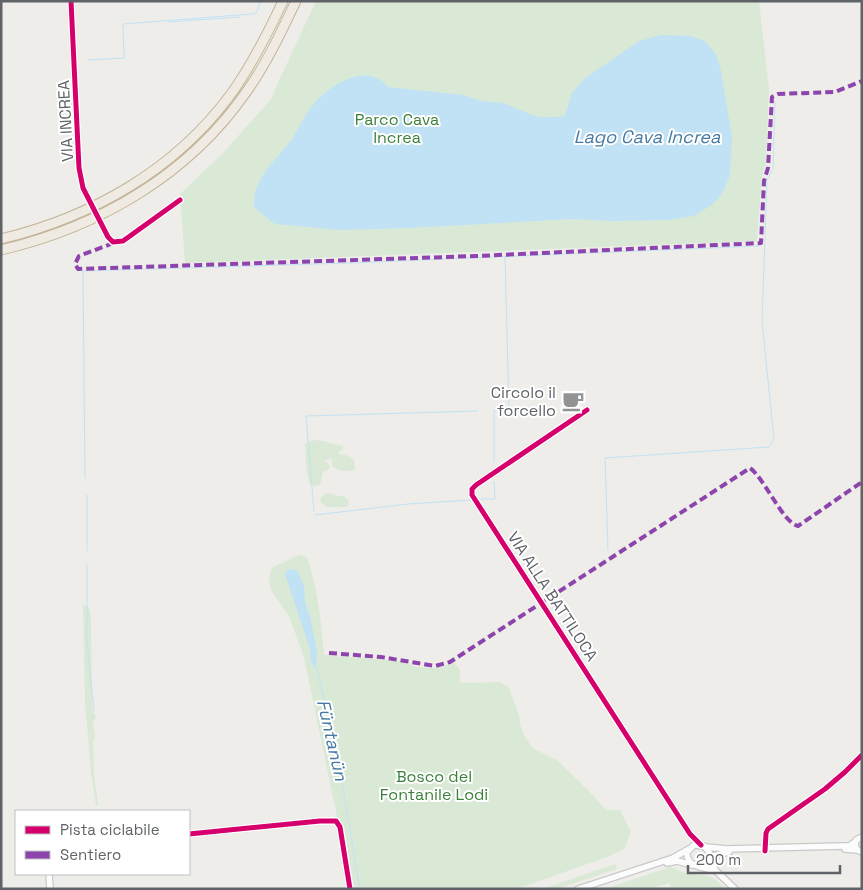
<svg xmlns="http://www.w3.org/2000/svg" width="863" height="890" viewBox="0 0 863 890" font-family="'Space Grotesk',sans-serif">
<style>
.green{fill:#d9e9d6}
.water{fill:#c1e2f4}
.lines{fill:none;stroke-linecap:round;stroke-linejoin:round}
.stream{stroke:#c1e2f4;stroke-width:1}
.minor-casing{stroke:#c9c9c9;stroke-width:8}
.highway-casing{stroke:#c4b499;stroke-width:11}
.minor{stroke:#fcfcfc;stroke-width:5.5}
.highway{stroke:#efebe3;stroke-width:9}
.minor-bridge-casing{stroke:#c9c9c9;stroke-width:8;stroke-linecap:butt}
.minor-bridge{stroke:#fcfcfc;stroke-width:5.5}
.quiet{stroke:#8e44ad;stroke-width:4;stroke-dasharray:8 4;stroke-linecap:butt}
.cycleway-casing{stroke:#fff;stroke-width:8}
.cycleway{stroke:#d6006c;stroke-width:5}
.labels{text-anchor:middle;stroke-width:4;stroke-linejoin:round;paint-order:stroke}
.park-label{font-size:16px;fill:#3c813b;stroke:#fff}
.street-label{font-size:16px;fill:#5f6367;stroke:#fff}
.poi-label{font-size:16px;fill:#5f6367;stroke:#fff;text-anchor:end}
.water-label{font-size:18px;font-style:italic;fill:#477aa3;stroke:#fff}
</style>
<rect width="100%" height="100%" fill="#eeedea"/>
<path class="green" d="M316,1H759L769,89L766,163L762,176L757,241L185,263L180,194L223,153L271,99L276,87Z
M313,440C324,440 332,444 343,446V449L339,452L340,455H346L354,460L355,470C347,472 340,472 332,466V459L325,460L330,466L329,469L323,472L320,485L314,486L310,485C306,472 306,458 305,444Z
M330,493L336,496H344L349,501L348,507H327L321,502L320,499L324,494Z
M299,555L307,557C318,590 321,621 324,655L400,661L416,667L436,668L455,663L460,670V683L500,682L509,688L519,715L521,728L526,739L534,749L557,760L589,791L606,810H620L631,832L624,849L607,857L517,889H352L304,657L289,616L272,592L269,582L271,570L273,567Z
M83,604L89,608L91,618L92,708L96,718L92,722C94,728 97,736 93,742L94,774L98,805L96,806L91,771L85,702Z
M615,864L617,869L556,889H542Z
M671,867L686,873L712,877L727,889H672L669,883L650,889H604Z"/>
<path class="water" d="M661,35L690,36L705,41L716,54L721,71L732,137L730,175L724,190L718,199L710,206L694,216L669,220L610,221L573,219L411,228L340,230L275,224L254,208C252,179 276,160 292,139C299,128 304,116 312,106C328,86 367,60 388,87L464,95L481,101L503,103L532,115L541,117H557L565,115L572,93L584,79L639,41Z
M293,569L298,572L304,586L305,602L310,617L317,651L316,669L311,662L310,649L285,574L287,570Z"/>
<g class="lines">
<path class="stream" d="M169,22L240,17
M88,60L124,58L123,24L252,14L256,13L261,1
M494,462V411L509,409L505,256
M85,478L83,271L350,263L759,246
M87,495V551
M479,499H495L494,481
M314,511L306,416L477,411
M315,515L408,504L471,500
M608,550L605,458L769,447L774,439L762,322L767,180L773,169L775,102
M87,564V641L94,711
M317,669L340,771L360,889"/>
<g class="minor-casing">
<path id="minor" d="M71,1L79,168L83,188
M108,237L113,242L123,241L180,200
M587,410L476,485L472,489V495L690,834L701,845
M189,834L320,821H336L340,827L350,889
M862,837L856,840L855,845L857,850L862,852
M706,847L727,849L842,846H849L855,842
M845,849L857,850
M765,851L766,833L768,829L825,789L845,772L862,755
M709,857L729,852
M709,859L716,871L735,889
M667,863L677,861L692,865
M701,866L708,860L709,852L704,846L694,845L687,852C686,868 704,867 716,871
M49,874L50,889
M578,889L673,858L689,849"/>
</g>
<g class="highway-casing">
<path id="highway" d="M1,239C92,217 175,170 231,94C252,65 268,33 283,1
M1,250C99,227 189,175 247,91C267,63 281,32 296,1"/>
</g>
<use href="#minor" class="minor"/>
<use href="#highway" class="highway"/>
<g class="minor-bridge-casing">
<path id="minor-bridge" d="M83,188L108,237"/>
</g>
<use href="#minor-bridge" class="minor-bridge"/>
<path class="quiet" d="M113,242L111,244L79,256L75,264L78,269L477,256L761,243L764,181L768,168L772,97L778,94L835,92L862,81
M329,653L381,657L435,666L450,662L750,468C765,479 783,523 798,526L862,482"/>
<g class="cycleway-casing">
<path id="cycleway" d="M71,1L79,168L83,188L108,237L113,242L123,241L180,200
M587,410L476,485L472,489V495L690,834L701,845
M189,834L320,821H336L340,827L350,889
M765,851L766,833L768,829L825,789L845,772L862,755"/>
</g>
<use href="#cycleway" class="cycleway"/>
</g>
<defs>
<g id="cafe-bare" transform="scale(1.725)"><path d="M-5.5-4.5H6V0H3Q3 3.5 0 3.5H-2.5Q-5.5 3.5-5.5 0ZM3-3.2v2h1.7v-2ZM-6 4.5H4V6H-6Z" fill="#919395" stroke="#fff" stroke-width="2.5" paint-order="stroke"/></g>
</defs>
<g fill-rule="evenodd">
<use href="#cafe-bare" x="573" y="401"/>
</g>
<g class="labels">
<g class="park-label">
<text x="397" y="125">Parco Cava<tspan x="397" dy="18">Increa</tspan></text>
<text x="434" y="782">Bosco del<tspan x="434" dy="18">Fontanile Lodi</tspan></text>
</g>
<g class="street-label">
<text transform="translate(65 121) rotate(-93)" y="6">VIA INCREA</text>
<text transform="translate(553 596) rotate(57)" y="6">VIA ALLA BATTILOCA</text>
</g>
<g class="poi-label">
<text x="556" y="398">Circolo il<tspan x="556" dy="18">forcello</tspan></text>
</g>
<g class="water-label">
<text x="647" y="143">Lago Cava Increa</text>
<text transform="translate(332 740) rotate(77)" y="6">Füntanün</text>
</g>
</g>
<rect width="863" height="890" fill="none" stroke="#5f6367" stroke-width="5"/>
<rect x="15" y="810" width="175" height="65" fill="#ffffff" stroke="#bfc1c2"/>
<rect x="25" y="826" width="25" height="8" fill="#d6006c" stroke="#bfc1c2"/>
<text x="60" y="835" font-size="15" fill="#5f6367">Pista ciclabile</text>
<rect x="25" y="851" width="25" height="8" fill="#8e44ad" stroke="#bfc1c2"/>
<text x="60" y="860" font-size="15" fill="#5f6367">Sentiero</text>
<path d="M688 865v8h152v-8" fill="none" stroke="#5f6367" stroke-width="2.5"/>
<text x="696" y="865" font-size="15" fill="#5f6367" stroke="#ffffff" stroke-width="4" paint-order="stroke">200 m</text>
</svg>
